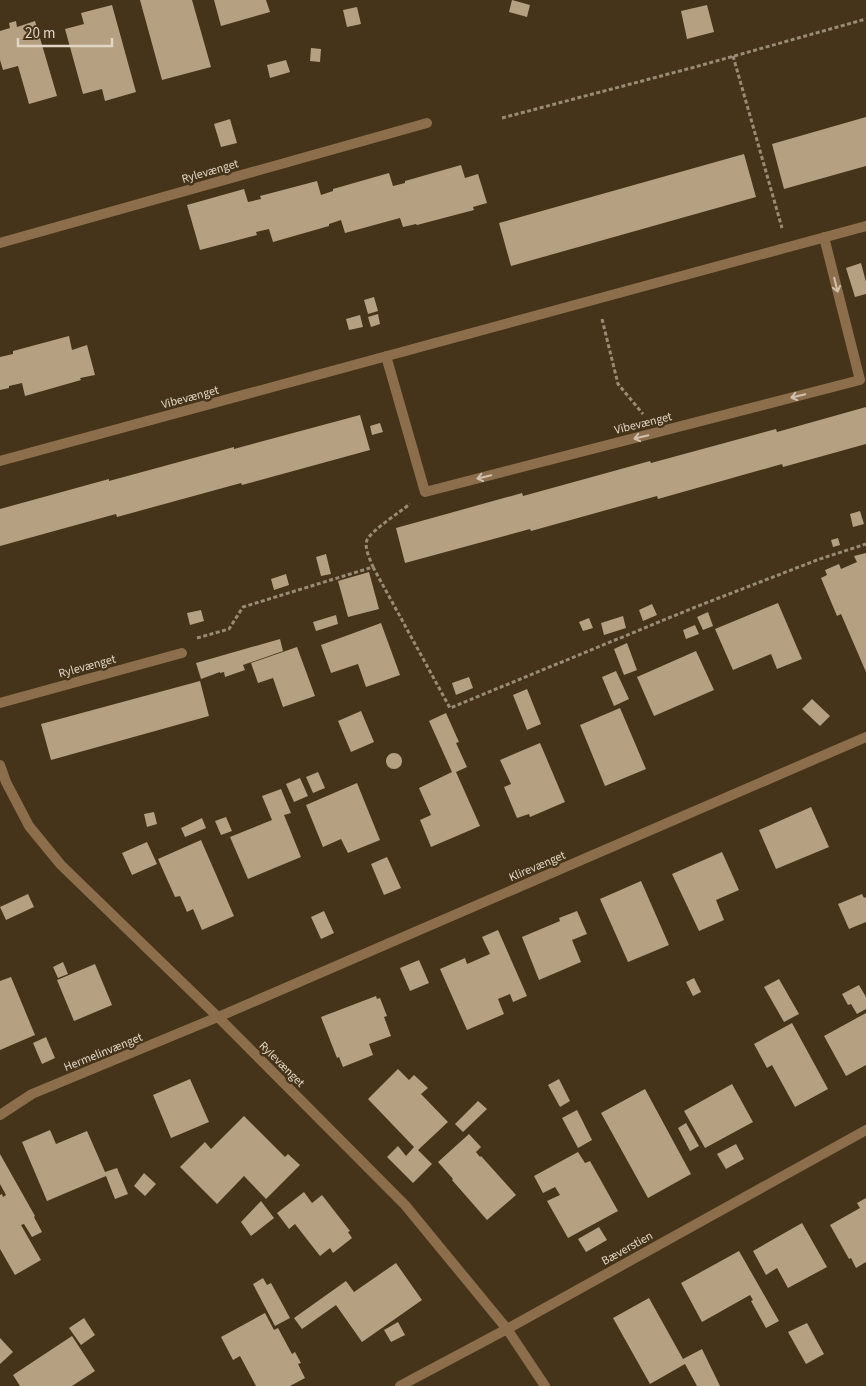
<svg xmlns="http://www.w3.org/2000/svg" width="866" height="1386" viewBox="0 0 866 1386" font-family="'Source Sans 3',sans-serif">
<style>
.building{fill:#b5a082}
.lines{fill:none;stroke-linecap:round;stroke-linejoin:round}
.path{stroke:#998c77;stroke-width:3;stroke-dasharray:4 2.5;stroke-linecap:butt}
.street{stroke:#8d6e4c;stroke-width:10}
.oneway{stroke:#d0c1ae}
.labels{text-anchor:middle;stroke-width:5;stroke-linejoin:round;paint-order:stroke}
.street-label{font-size:12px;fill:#e1d6c6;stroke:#453419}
</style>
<rect width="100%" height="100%" fill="#453419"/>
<path class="building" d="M140,0H192L211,67L162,80Z
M214,0H266L270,12L221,26Z
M512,0L530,5L527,17L509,12Z
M112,5L136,92L105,101L102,89L83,94L65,29L84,24L81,13Z
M707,5L714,32L687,39L681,11Z
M357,7L361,24L347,27L343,10Z
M16,21L17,27L35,21L57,96L29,104L18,66L3,70L0,60V31L10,28L9,23Z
M311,48L321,49L320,62L310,61Z
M286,60L290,72L270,78L267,65Z
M866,117V166L784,189L772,144Z
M230,119L237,143L221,147L214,124Z
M744,154L756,197L511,266L499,223Z
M461,165L465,178L478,174L487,203L473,207L474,210L417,225L416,224L403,227L400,218L345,233L341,220L329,224V226L273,242L269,229L256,232L257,235L200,250L187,205L244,189L248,202L261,199L260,196L317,181L321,195L333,191V189L389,173L393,186L405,183V181Z
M861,263L866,282V294L855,297L846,268Z
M374,297L378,311L368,314L364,300Z
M378,314L380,324L371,327L368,317Z
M360,315L363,327L349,330L346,319Z
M69,336L72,350L87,345L95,375L80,378L81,380L25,396L22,383L9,386V388L0,390V357L13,354V351Z
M866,407V444L783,467L782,464L658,499L657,496L531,531L530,529L405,563L396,528L522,493L523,496L650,461L651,463L776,429L777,432Z
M360,415L370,450L242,485L241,483L117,517L116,514L0,546V509L109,479V481L234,447V449Z
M380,423L383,432L372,435L370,426Z
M860,511L864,524L853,527L850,514Z
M838,538L840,545L833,547L831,540Z
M866,553V672L841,614L837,616L821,578L827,575L825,570L839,564L841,569L857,562L854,556Z
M326,554L331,574L321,576L316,557Z
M369,572L379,609L348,617L338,581Z
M286,574L289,585L274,590L271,579Z
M778,603L802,659L777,669L771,654L733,670L715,629Z
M652,604L657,615L643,621L639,610Z
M201,610L204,621L190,625L187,613Z
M708,612L713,626L703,630L697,617Z
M336,615L338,624L316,631L313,622Z
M623,616L626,628L604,635L601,623Z
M589,618L593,628L583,631L579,622Z
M381,623L400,675L366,687L358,664L331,673L321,645Z
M695,625L699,634L686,639L683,630Z
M280,639L283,651L243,665L245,670L225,677L224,672L220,673V672L201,679L196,663Z
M627,643L637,670L624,675L614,649Z
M297,647L315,696L283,707L273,678L258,683L251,663Z
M696,651L714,690L654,716L637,677Z
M616,671L629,699L614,706L602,677Z
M469,677L473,688L456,695L452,683Z
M200,681L209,716L51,760L41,724Z
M527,689L541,724L527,730L513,695Z
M812,699L830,716L820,726L802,709Z
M620,708L646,769L605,786L580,725Z
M361,711L374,742L351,752L338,721Z
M446,713L459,742L456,743L467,767L456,772L480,826L431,847L420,820L431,815L419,788L452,772L429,721Z
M540,743L565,802L530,817L529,814L517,818L504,787L511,784L500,760Z
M386 761a8 8 0 1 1 16 0a8 8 0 1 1-16 0Z
M318,772L325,788L313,793L306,777Z
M300,778L308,796L294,802L286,784Z
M357,783L380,840L348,853L341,839L323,847L306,805Z
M281,789L291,813L284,815L301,857L248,879L230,837L272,820L262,796Z
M811,807L829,847L776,869L759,830Z
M154,812L157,824L147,827L144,814Z
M226,817L232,831L221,835L215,821Z
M202,818L206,828L185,837L181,828Z
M201,840L234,916L202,930L193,909L187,912L180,896L175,897L158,859Z
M147,842L157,864L132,875L122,853Z
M722,852L739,890L716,900L724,920L699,931L672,874Z
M387,857L401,888L384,895L371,864Z
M641,881L669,945L628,962L600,899Z
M28,894L34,907L6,920L0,907Z
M862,894L864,898L866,897V922L849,929L838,904Z
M324,911L334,933L321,939L311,917Z
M577,911L587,934L572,940L581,962L539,980L522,937L560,921L559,918Z
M498,930L527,996L513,1002L510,994L498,999L504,1014L467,1030L440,969L465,958L467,964L490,954L482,937Z
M419,960L429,983L410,991L400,968Z
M63,962L68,974L58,978L53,967Z
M95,964L112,1005L74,1021L57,980Z
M11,977L35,1035L0,1050V981Z
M694,978L701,992L693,996L686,982Z
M779,979L799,1014L784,1022L764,987Z
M859,985L866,997V1009L857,1014L851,1004L848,1005L842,994Z
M376,996L377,999L380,998L387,1016L384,1017L391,1036L369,1044L373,1055L343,1067L339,1057L337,1058L321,1017Z
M866,1013V1065L846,1076L824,1036Z
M792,1023L828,1089L795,1107L772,1065L767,1068L754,1044Z
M46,1037L55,1058L42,1064L33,1043Z
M398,1069L409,1080L414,1075L428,1088L421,1094L448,1122L418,1150L432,1164L413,1183L387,1157L398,1146L406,1156L414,1147L368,1099Z
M190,1079L209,1122L171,1138L153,1095Z
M559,1079L570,1101L560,1107L548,1085Z
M732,1084L753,1122L705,1148L684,1111Z
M645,1089L691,1174L648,1198L601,1113Z
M478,1101L487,1109L463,1132L455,1124Z
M577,1110L592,1140L578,1148L562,1118Z
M244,1116L285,1157L288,1154L300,1165L266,1199L244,1176L217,1204L180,1167L205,1142L211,1149Z
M686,1123L699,1146L690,1151L678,1128Z
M50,1130L56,1144L87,1131L105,1172L117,1168L128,1194L115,1199L106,1176L47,1201L22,1142Z
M469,1134L481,1147L476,1152L480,1157L481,1156L516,1195L487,1220L452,1180L453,1179L438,1162Z
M736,1144L744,1159L726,1169L717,1154Z
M578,1152L585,1163L590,1161L618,1211L568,1238L547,1201L560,1195L555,1187L543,1193L534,1176Z
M0,1154L35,1216L34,1217L42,1232L32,1237L24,1224L21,1225L41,1260L15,1275L0,1249V1195L2,1194L3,1197L6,1195L0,1184Z
M144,1173L156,1184L145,1196L134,1186Z
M304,1192L312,1203L322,1195L350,1231L348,1232L352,1238L333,1253L330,1248L320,1256L295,1224L289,1229L277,1213Z
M866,1198V1262L856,1268L851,1258L849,1259L830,1225L860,1208L857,1203Z
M261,1201L274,1218L251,1236L241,1222Z
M802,1223L827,1267L788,1288L777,1268L766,1275L753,1251Z
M599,1227L607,1240L586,1252L578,1239Z
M739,1251L779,1321L766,1328L751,1301L753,1300L750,1295L702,1322L681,1283Z
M396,1263L422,1300L362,1342L336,1305L302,1329L294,1318L346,1281L354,1292Z
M263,1278L267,1285L271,1283L290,1318L275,1326L253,1284Z
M649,1298L683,1359L702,1349L720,1386H697L685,1364L650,1384L613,1318Z
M265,1313L274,1330L278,1328L292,1354L295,1352L301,1363L298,1364L305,1378L290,1386H256L240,1356L233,1360L221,1337Z
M84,1318L95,1335L81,1345L69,1328Z
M398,1322L405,1335L391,1342L384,1330Z
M807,1323L824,1354L806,1364L788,1332Z
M72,1336L95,1371L72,1386H20L13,1375Z
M0,1338L13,1352L0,1364Z"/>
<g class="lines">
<path class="path" d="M733,56L782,228
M502,118L695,67L866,19
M602,319L618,384L643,414
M373,567L450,708L693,608L817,560L866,544
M197,638L229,629L243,607L373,567C370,559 364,548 367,540C371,531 401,511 410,504"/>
<path class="street" d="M0,243L427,123
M386,356L425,492L860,380L824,237
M0,461L866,226
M0,703L182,653
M0,765L6,782L29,826L61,865L218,1017L405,1205L507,1329L545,1386
M0,1115L32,1094L218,1017L866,737
M400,1386L507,1329L866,1130"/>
</g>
<defs><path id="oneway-shaft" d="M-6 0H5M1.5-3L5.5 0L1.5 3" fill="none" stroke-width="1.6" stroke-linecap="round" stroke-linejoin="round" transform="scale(1.25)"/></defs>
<g class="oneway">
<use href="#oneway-shaft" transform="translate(836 285) rotate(76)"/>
<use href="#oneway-shaft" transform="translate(798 396) rotate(166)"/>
<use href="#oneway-shaft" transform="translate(641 437) rotate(166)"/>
<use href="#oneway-shaft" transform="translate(484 477) rotate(166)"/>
</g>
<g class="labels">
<g class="street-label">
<text transform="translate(210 171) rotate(-16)" y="4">Rylevænget</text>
<text transform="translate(190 397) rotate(-15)" y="4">Vibevænget</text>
<text transform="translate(643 423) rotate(-14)" y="4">Vibevænget</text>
<text transform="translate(87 666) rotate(-15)" y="4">Rylevænget</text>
<text transform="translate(537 866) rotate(-23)" y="4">Klirevænget</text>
<text transform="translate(103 1052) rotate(-22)" y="4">Hermelinvænget</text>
<text transform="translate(282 1064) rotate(45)" y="4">Rylevænget</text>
<text transform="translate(627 1248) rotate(-29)" y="4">Bæverstien</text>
</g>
</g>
<path d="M18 38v8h94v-8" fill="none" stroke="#e1d6c6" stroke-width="2.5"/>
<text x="25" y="38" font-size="15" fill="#e1d6c6" stroke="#453419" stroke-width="4" paint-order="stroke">20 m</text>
</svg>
